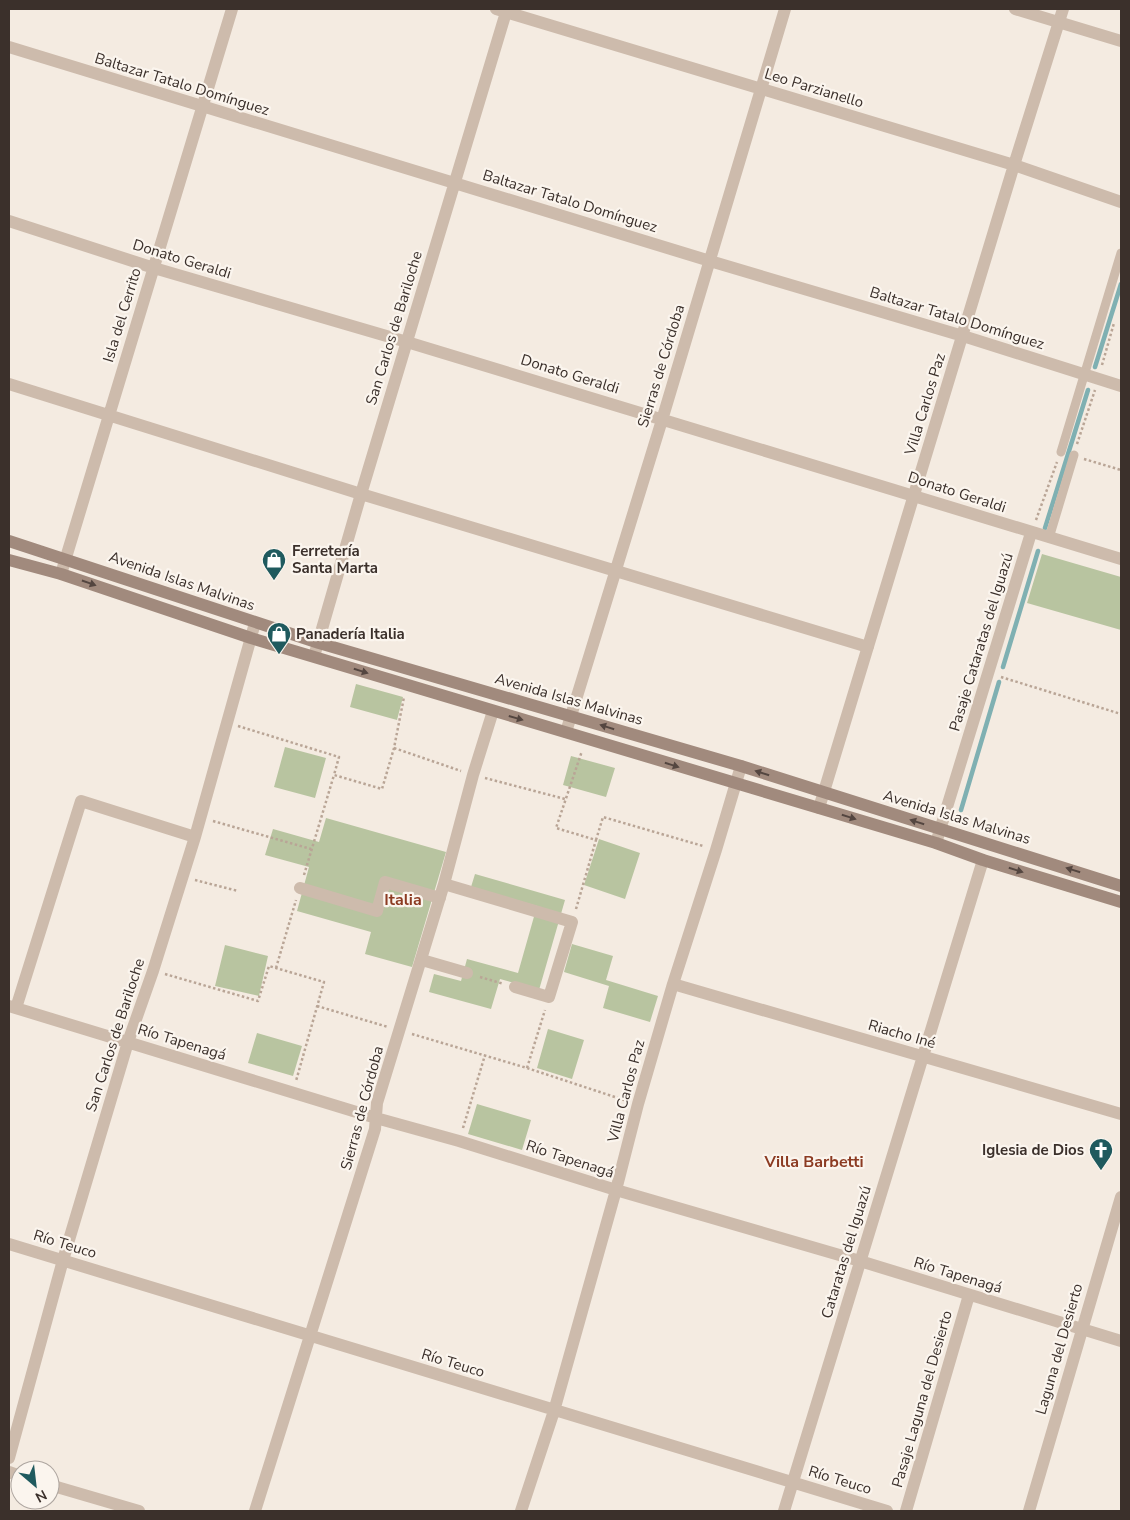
<svg xmlns="http://www.w3.org/2000/svg" width="1130" height="1520" viewBox="0 0 1130 1520" font-family="'Nunito Sans',sans-serif">
<style>
.green{fill:#b8c4a0}
.lines{fill:none;stroke-linecap:round;stroke-linejoin:round}
.stream{stroke:#7fb0b2;stroke-width:4.5}
.path{stroke:#b9a596;stroke-width:2.5;stroke-dasharray:2.5 2.5;stroke-linecap:butt}
.lane{stroke:#cdbbac;stroke-width:9}
.street{stroke:#cdbbac;stroke-width:12}
.secondary{stroke:#a18a7d;stroke-width:12}
.oneway{fill:#544640}
.labels{text-anchor:middle;stroke-width:4.5;stroke-linejoin:round;paint-order:stroke}
.street-label{font-size:15px;fill:#3b302b;stroke:#fbf5ee}
.poi-label{font-size:15px;font-weight:bold;fill:#3b302b;stroke:#fbf5ee;text-anchor:start}
.neighbourhood-label{font-size:16px;font-weight:bold;fill:#8c3b22;stroke:#fbf5ee}
</style>
<rect width="100%" height="100%" fill="#f4ebe1"/>
<path class="green" d="M1042,554L1121,577V630L1027,603Z
M356,684L403,697L397,720L350,707Z
M285,747L326,758L315,798L274,787Z
M571,756L615,768L606,797L563,785Z
M326,818L446,852L412,967L365,954L371,932L297,911L309,867L265,855L273,829L319,842Z
M599,839L640,853L625,899L584,885Z
M475,874L565,900L539,990L500,979L491,1009L429,992L434,974L461,981L467,959L518,973L537,906L471,887Z
M572,944L613,956L606,980L658,996L650,1022L603,1008L609,986L564,972Z
M225,945L268,956L259,996L215,986Z
M548,1029L584,1040L572,1079L537,1068Z
M257,1033L302,1046L293,1076L248,1063Z
M477,1104L531,1120L522,1150L468,1134Z"/>
<g class="lines">
<path class="stream" d="M1095,367L1121,284
M1045,528L1088,390
M1003,667L1038,551
M961,810L999,682"/>
<path class="path" d="M1102,365L1114,323
M1077,444L1095,390
M1084,459L1121,470
M1036,520L1057,462
M1001,677L1121,714
M238,726L339,757L334,775
M394,748L461,771
M485,778L565,799
M213,821L311,849
M596,840L603,817L703,846
M304,875L334,775L382,789L394,748L404,697
M195,880L238,891
M576,909L596,840L556,828L582,751
M276,968L296,900
M165,974L258,1001L269,966L324,982L296,1081
M480,977L504,984
M317,1006L388,1027
M412,1034L527,1068L627,1101
M527,1068L545,1010
M463,1128L485,1055"/>
<path class="lane" d="M1061,452L1121,253
M1049,538L1074,455"/>
<path class="street" d="M496,9L1014,165L1121,202
M1015,9L1121,41
M9,47L710,261L963,336L1121,386
M9,221L154,268L407,342L1121,559
M9,384L361,494L868,647
M61,574L232,9
M315,653L361,494L507,9
M566,732L662,420L785,9
M819,808L1014,165L1063,9
M936,843L1031,533
M444,884L572,922L549,997L515,987
M300,888L377,911L385,882L440,898
M422,960L467,973
M673,984L1121,1114
M9,1006L376,1118L459,1141L616,1190L860,1261L1121,1341
M16,1008L81,801L195,837
M9,1244L887,1511
M9,1458L63,1260L128,1042L153,971L195,837L255,623
M9,1472L20,1476
M50,1485L139,1511
M255,1511L375,1129L377,1103L444,884L473,775L493,711
M521,1511L554,1411L616,1190L638,1104L673,984L716,850L741,766
M784,1511L983,860
M906,1511L969,1295
M1029,1511L1121,1197"/>
<path class="secondary" d="M9,541L319,643L741,766L1121,886
M9,560L61,574L251,638L936,843L983,860L1121,902"/>
</g>
<defs><path id="oneway-solid" d="M-6-.8H1V-3.2L6.5 0L1 3.2V.8H-6Z" transform="scale(1.25)"/></defs>
<g class="oneway">
<use href="#oneway-solid" transform="translate(89 583) rotate(19)"/>
<use href="#oneway-solid" transform="translate(361 671) rotate(17)"/>
<use href="#oneway-solid" transform="translate(516 718) rotate(16)"/>
<use href="#oneway-solid" transform="translate(607 727) rotate(-163)"/>
<use href="#oneway-solid" transform="translate(672 765) rotate(17)"/>
<use href="#oneway-solid" transform="translate(762 773) rotate(-162)"/>
<use href="#oneway-solid" transform="translate(849 817) rotate(17)"/>
<use href="#oneway-solid" transform="translate(917 822) rotate(-163)"/>
<use href="#oneway-solid" transform="translate(1016 870) rotate(17)"/>
<use href="#oneway-solid" transform="translate(1073 870) rotate(-163)"/>
</g>
<defs>
<g id="shop-pin" transform="scale(1.25)"><path d="M0 17L-7.5 6A9.5 9.5 0 1 1 7.5 6Z" fill="#1f5a5e" stroke="#fbf5ee"/><path d="M-5-2.5h2.3a2.7 3.5 0 0 1 5.4 0H5L5.5 6h-11ZM-1.5-2.5h3a1.5 2.3 0 0 0-3 0Z" fill="#fff"/></g>
<g id="church-pin" transform="scale(1.25)"><path d="M0 17L-7.5 6A9.5 9.5 0 1 1 7.5 6Z" fill="#1f5a5e" stroke="#fbf5ee"/><path d="M-1.2-6h2.4v3.5h3.3v2.4h-3.3V6h-2.4V-.1h-3.3v-2.4h3.3Z" fill="#fff"/></g>
</defs>
<g fill-rule="evenodd">
<use href="#shop-pin" x="274" y="560"/>
<use href="#shop-pin" x="279" y="634"/>
<use href="#church-pin" x="1101" y="1150"/>
</g>
<g class="labels">
<g class="street-label">
<text transform="translate(182 84) rotate(17)" y="5">Baltazar Tatalo Domínguez</text>
<text transform="translate(814 88) rotate(17)" y="5">Leo Parzianello</text>
<text transform="translate(570 201) rotate(17)" y="5">Baltazar Tatalo Domínguez</text>
<text transform="translate(182 259) rotate(17)" y="5">Donato Geraldi</text>
<text transform="translate(122 315) rotate(-73)" y="5">Isla del Cerrito</text>
<text transform="translate(957 318) rotate(17)" y="5">Baltazar Tatalo Domínguez</text>
<text transform="translate(394 328) rotate(-73)" y="5">San Carlos de Bariloche</text>
<text transform="translate(661 366) rotate(-73)" y="5">Sierras de Córdoba</text>
<text transform="translate(570 374) rotate(17)" y="5">Donato Geraldi</text>
<text transform="translate(925 404) rotate(-73)" y="5">Villa Carlos Paz</text>
<text transform="translate(957 492) rotate(18)" y="5">Donato Geraldi</text>
<text transform="translate(182 581) rotate(19)" y="5">Avenida Islas Malvinas</text>
<text transform="translate(981 642) rotate(-73)" y="5">Pasaje Cataratas del Iguazú</text>
<text transform="translate(569 699) rotate(16)" y="5">Avenida Islas Malvinas</text>
<text transform="translate(957 817) rotate(17)" y="5">Avenida Islas Malvinas</text>
<text transform="translate(902 1034) rotate(16)" y="5">Riacho Iné</text>
<text transform="translate(115 1035) rotate(-72)" y="5">San Carlos de Bariloche</text>
<text transform="translate(182 1042) rotate(17)" y="5">Río Tapenagá</text>
<text transform="translate(626 1091) rotate(-75)" y="5">Villa Carlos Paz</text>
<text transform="translate(362 1108) rotate(-75)" y="5">Sierras de Córdoba</text>
<text transform="translate(570 1159) rotate(18)" y="5">Río Tapenagá</text>
<text transform="translate(65 1244) rotate(17)" y="5">Río Teuco</text>
<text transform="translate(846 1252) rotate(-73)" y="5">Cataratas del Iguazú</text>
<text transform="translate(958 1275) rotate(17)" y="5">Río Tapenagá</text>
<text transform="translate(1059 1349) rotate(-74)" y="5">Laguna del Desierto</text>
<text transform="translate(453 1363) rotate(17)" y="5">Río Teuco</text>
<text transform="translate(922 1399) rotate(-74)" y="5">Pasaje Laguna del Desierto</text>
<text transform="translate(840 1480) rotate(17)" y="5">Río Teuco</text>
</g>
<g class="poi-label">
<text x="292" y="556">Ferretería<tspan x="292" dy="17">Santa Marta</tspan></text>
<text x="296" y="639">Panadería Italia</text>
<text x="1084" y="1155" text-anchor="end">Iglesia de Dios</text>
</g>
<g class="neighbourhood-label">
<text x="403" y="905">Italia</text>
<text x="814" y="1167">Villa Barbetti</text>
</g>
</g>
<rect width="1130" height="1520" fill="none" stroke="#3b302b" stroke-width="20"/>
<g transform="translate(35 1485) rotate(152)"><circle r="24" fill="#fbf5ee" stroke="#aea6a0"/>
<path d="M0-4L9 19L0 12L-9 19Z" fill="#1f5a5e"/>
<text y="-8" font-size="14" font-weight="bold" text-anchor="middle" fill="#3b302b">N</text>
</g>
</svg>
